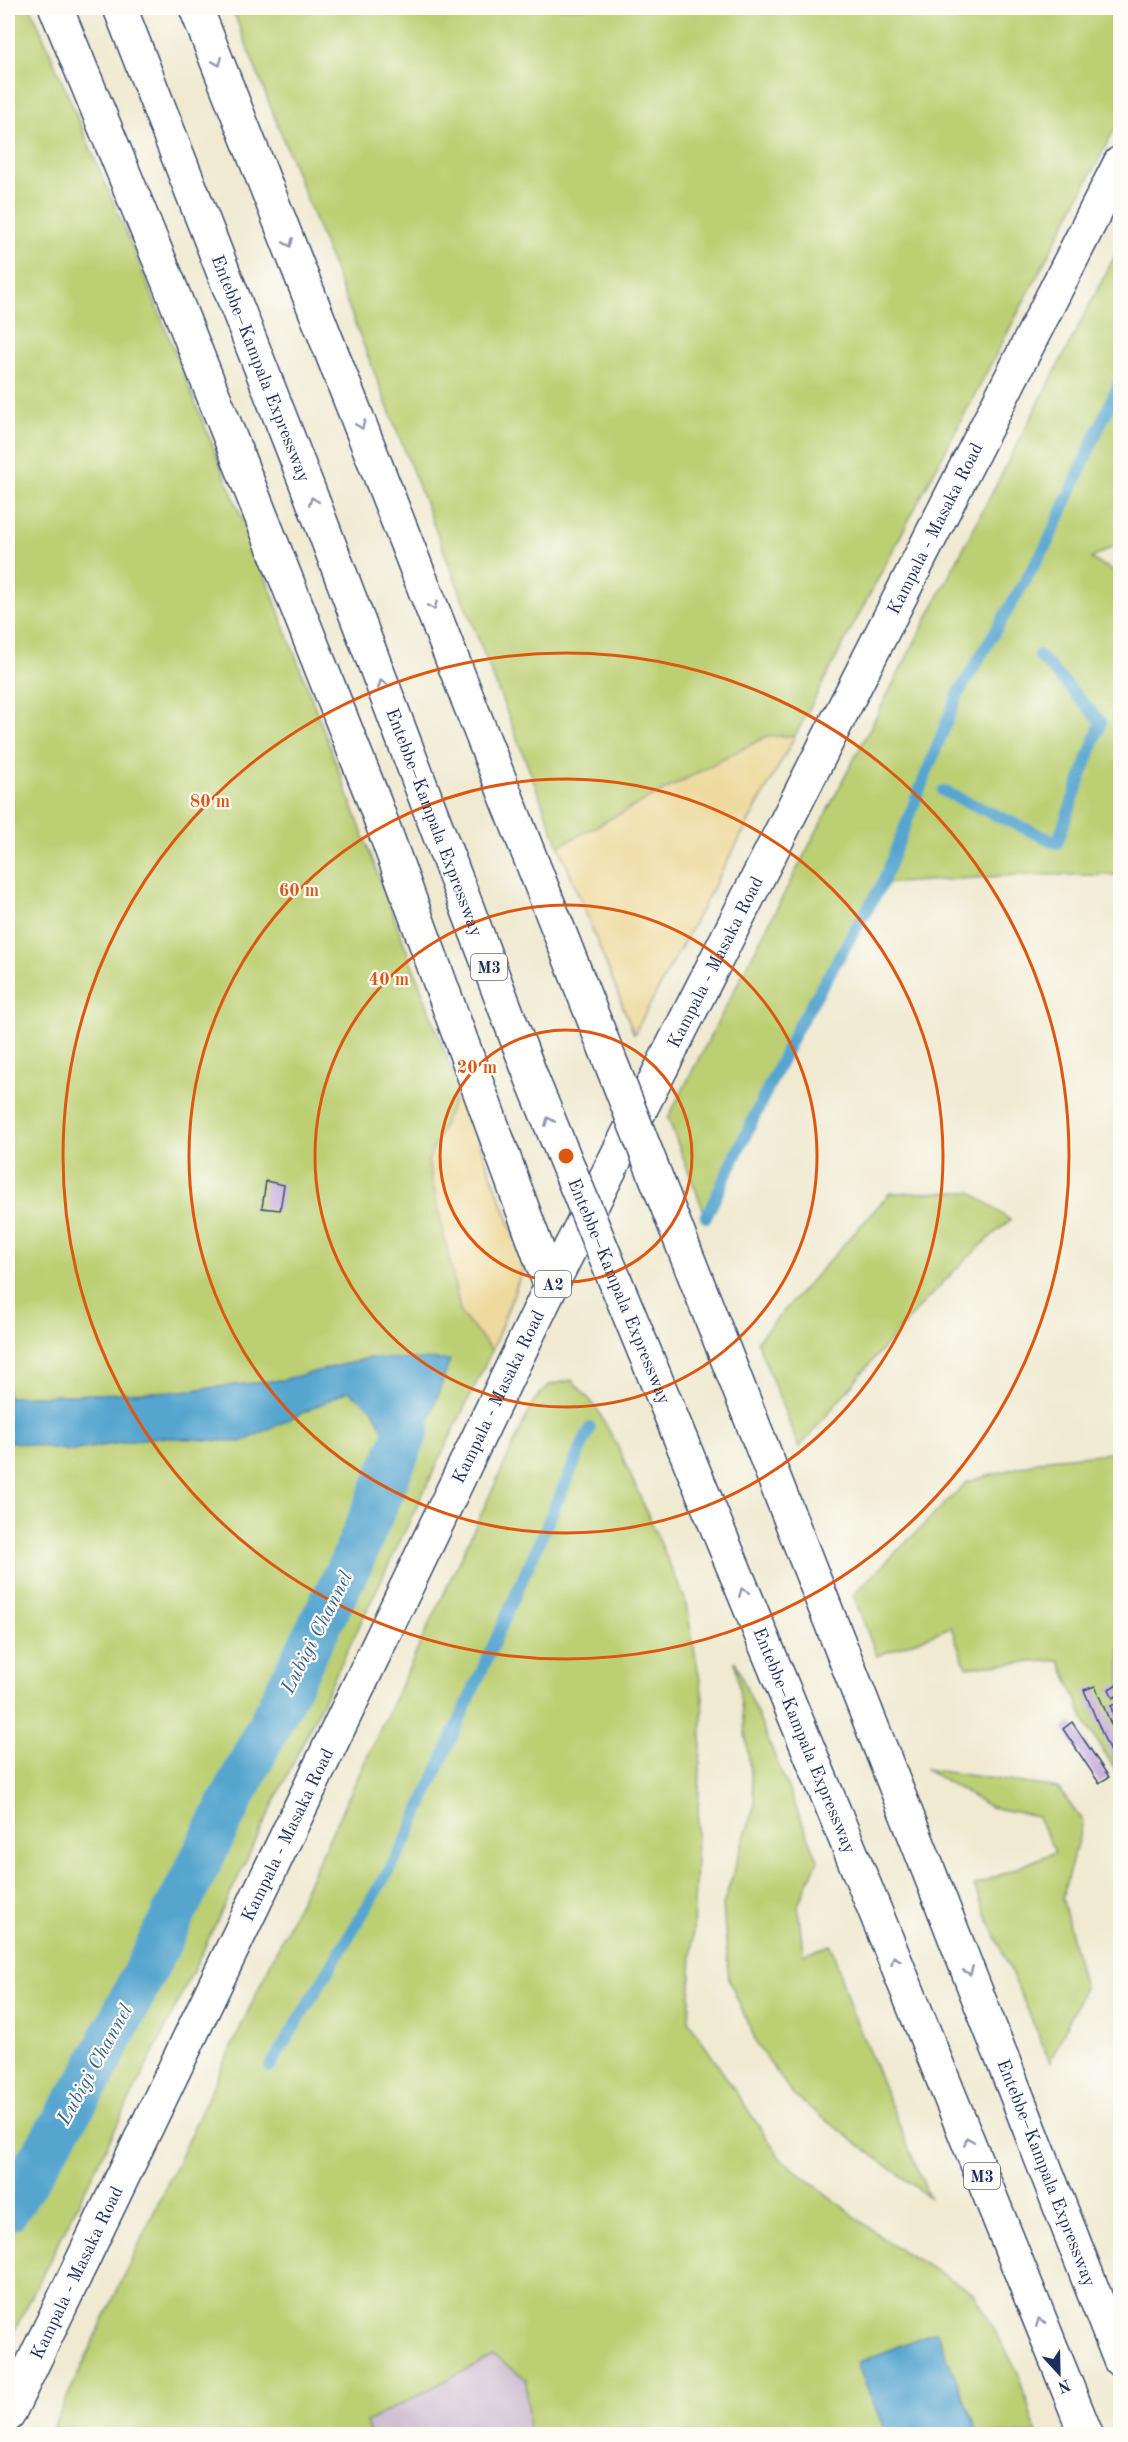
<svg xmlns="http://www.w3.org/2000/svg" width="1128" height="2442" viewBox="0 0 1128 2442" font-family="'Old Standard TT',serif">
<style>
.industrial{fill:#cebed2}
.green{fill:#bccf72;stroke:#6c7f68;stroke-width:1.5}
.sand{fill:#eeda9e;stroke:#84847e;stroke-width:1.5}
.water{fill:#55a5cf;stroke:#386a96;stroke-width:1.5}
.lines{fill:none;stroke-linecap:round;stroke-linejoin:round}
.stream{stroke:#55a5cf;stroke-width:12}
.canal{stroke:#55a5cf;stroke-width:44}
.building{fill:#c2a9dc}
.street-casing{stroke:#3b4b6f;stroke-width:36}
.highway-casing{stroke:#3b4b6f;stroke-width:36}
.street{stroke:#fff;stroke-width:33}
.highway{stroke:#fff;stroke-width:33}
.highway-bridge-casing{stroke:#3b4b6f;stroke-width:36;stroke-linecap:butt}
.highway-bridge{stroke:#fff;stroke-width:33}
.oneway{stroke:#8d97ae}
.ring{fill:none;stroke:#de5710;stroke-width:3}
.labels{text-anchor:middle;stroke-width:4.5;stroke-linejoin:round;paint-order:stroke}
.shield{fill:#fdfcf7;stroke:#5f6c8c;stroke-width:1.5}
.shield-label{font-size:16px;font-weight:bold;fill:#1b2f5e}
.street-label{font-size:18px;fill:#1b2f5e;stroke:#fdfcf7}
.water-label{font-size:20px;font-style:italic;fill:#325e8b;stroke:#fdfcf7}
.centre{fill:#de5710;stroke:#fdfcf7;stroke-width:3}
.ring-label{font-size:18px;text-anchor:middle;font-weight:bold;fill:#de5710;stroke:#fdfcf7;stroke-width:4.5;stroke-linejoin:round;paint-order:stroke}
</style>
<rect width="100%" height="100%" fill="#fdfcf7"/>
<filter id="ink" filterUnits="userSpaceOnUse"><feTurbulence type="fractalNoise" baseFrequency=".0167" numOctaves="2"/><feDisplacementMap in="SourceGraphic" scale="12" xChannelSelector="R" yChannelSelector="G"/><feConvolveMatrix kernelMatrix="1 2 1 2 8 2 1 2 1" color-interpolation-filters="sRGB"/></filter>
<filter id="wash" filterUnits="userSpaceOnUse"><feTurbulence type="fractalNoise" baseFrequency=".008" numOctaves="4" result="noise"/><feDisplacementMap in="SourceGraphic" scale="24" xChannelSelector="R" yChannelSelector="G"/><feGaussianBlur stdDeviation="1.35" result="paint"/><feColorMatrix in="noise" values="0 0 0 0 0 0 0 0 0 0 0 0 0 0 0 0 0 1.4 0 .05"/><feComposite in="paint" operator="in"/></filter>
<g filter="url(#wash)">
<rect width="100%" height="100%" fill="#f0ead1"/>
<path class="industrial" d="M493,2356L526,2379L529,2434H370L366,2422Z"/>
<path class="green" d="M8,8H31L139,263L268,583L459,1089L428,1161L488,1344L492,1350L168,2023L8,2344V1441L71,1451L156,1437L242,1442L348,1390L372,1408L388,1438L369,1358L282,1380L182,1391L8,1397Z
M232,8H1120V119L795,736H767L559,846Z
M1120,246V542L1091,559L1120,574V875H1018L882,884L795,1032L706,1217L668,1118Z
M971,1192L1010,1220C932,1285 864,1371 799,1448L757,1341L890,1193Z
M572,1380L596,1407L619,1449L685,1599L703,1697L689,2022L780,2158L890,2244L974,2293L1018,2373L1037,2434H979L936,2331L857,2363L886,2434H529L526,2379L493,2356L366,2422L370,2434H50L534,1401L549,1385Z
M1120,1452V1776L1087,1726L1060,1660L966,1667L951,1627L877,1656L853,1595L967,1482L1048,1459Z
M735,1661L818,1860L798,1905L803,1954L831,1945L850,2006L929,2197L794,2096L759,2048L729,1980L723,1905L755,1804Z
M925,1769L1058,1788L1083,1822L1062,1897L1084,1988L1050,2062L974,1886L1055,1852L1037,1816L990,1807Z"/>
<path class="sand" d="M767,736H795L634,1034L559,846Z
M459,1089L525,1264L492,1350L461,1314L428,1161Z"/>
<path class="water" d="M369,1358L450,1360L427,1427L388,1439L372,1408L348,1391L242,1442L156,1437L71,1451L8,1441V1397L182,1391L282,1380Z
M936,2331L979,2434H886L857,2363Z"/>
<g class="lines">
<path class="stream" d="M943,791L1057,843L1101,722L1039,655
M706,1217L795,1032L882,884L958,694L1048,542L1120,381
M270,2067L403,1847L590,1428"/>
<path class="canal" d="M8,2209L92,2076L352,1561L408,1429L393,1395L376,1385"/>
</g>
<g id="blocks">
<path class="building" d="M266,1181L284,1185L280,1210L262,1208Z
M1117,1684L1120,1694L1113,1698L1109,1689Z
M1095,1686L1120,1746V1753L1112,1757L1084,1690Z
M1120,1702V1726L1116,1727L1111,1706Z
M1072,1722L1109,1777L1099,1783L1063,1729Z"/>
</g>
</g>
<g filter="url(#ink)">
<use href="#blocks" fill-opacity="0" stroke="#3b4b6f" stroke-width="1.5"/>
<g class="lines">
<g class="street-casing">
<path id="street" d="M56,8L168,281L372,796L551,1287"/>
</g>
<g class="highway-casing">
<g id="highway">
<path id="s1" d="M939,1897L1120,2360"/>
<path d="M878,1918L1086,2434"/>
<path id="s2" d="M8,2415L556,1276L1120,163"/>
</g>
</g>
<use href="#street" class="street"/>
<use href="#highway" class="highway"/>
<g class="highway-bridge-casing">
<g id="highway-bridge">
<path id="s3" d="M120,8L309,491L532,1079L878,1918"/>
<path d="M196,8L939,1897"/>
</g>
</g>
<use href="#highway-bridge" class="highway-bridge"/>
</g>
<defs><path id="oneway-chevron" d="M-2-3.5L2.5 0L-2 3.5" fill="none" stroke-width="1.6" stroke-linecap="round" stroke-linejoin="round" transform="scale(1.5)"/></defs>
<g class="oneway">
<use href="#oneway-chevron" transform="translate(218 62) rotate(68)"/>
<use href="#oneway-chevron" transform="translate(289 243) rotate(68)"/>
<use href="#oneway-chevron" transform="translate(361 425) rotate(68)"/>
<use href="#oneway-chevron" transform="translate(313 501) rotate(-111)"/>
<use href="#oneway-chevron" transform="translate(433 606) rotate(68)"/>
<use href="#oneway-chevron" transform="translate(382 684) rotate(-111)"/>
<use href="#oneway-chevron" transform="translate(549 1121) rotate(-112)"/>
<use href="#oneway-chevron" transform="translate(743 1592) rotate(-112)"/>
<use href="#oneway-chevron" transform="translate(895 1960) rotate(-112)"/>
<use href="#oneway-chevron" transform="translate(969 1971) rotate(68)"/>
<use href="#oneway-chevron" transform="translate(968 2141) rotate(-112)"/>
<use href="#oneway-chevron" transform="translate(1040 2322) rotate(-112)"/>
</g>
</g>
<g class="ring">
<circle cx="566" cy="1156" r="126"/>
<circle cx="566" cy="1156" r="251"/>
<circle cx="566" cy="1156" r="377"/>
<circle cx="566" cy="1156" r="503"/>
</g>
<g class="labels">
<g class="shield">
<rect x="471" y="954" width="36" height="26" rx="4.5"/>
<rect x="535" y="1271" width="36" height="26" rx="4.5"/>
<rect x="964" y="2163" width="36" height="26" rx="4.5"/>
</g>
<g class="shield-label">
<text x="489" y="973">M3</text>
<text x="553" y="1290">A2</text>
<text x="982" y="2182">M3</text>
</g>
<g class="street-label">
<text dy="6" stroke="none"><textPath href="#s3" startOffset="387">Entebbe–Kampala Expressway</textPath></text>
<text dy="6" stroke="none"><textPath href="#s2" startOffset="2102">Kampala - Masaka Road</textPath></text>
<text dy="6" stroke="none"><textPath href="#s3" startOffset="873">Entebbe–Kampala Expressway</textPath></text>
<text dy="6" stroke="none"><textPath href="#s2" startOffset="1616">Kampala - Masaka Road</textPath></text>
<text dy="6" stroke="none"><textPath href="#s3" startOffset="1377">Entebbe–Kampala Expressway</textPath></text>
<text dy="6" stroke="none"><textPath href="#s2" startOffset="1130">Kampala - Masaka Road</textPath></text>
<text dy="6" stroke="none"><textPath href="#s3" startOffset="1863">Entebbe–Kampala Expressway</textPath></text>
<text dy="6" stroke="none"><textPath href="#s2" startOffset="644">Kampala - Masaka Road</textPath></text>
<text dy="6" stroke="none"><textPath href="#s1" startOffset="296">Entebbe–Kampala Expressway</textPath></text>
<text dy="6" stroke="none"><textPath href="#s2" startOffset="158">Kampala - Masaka Road</textPath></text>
</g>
<g class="water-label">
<text transform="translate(316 1632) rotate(-63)" y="7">Lubigi Channel</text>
<text transform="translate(94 2064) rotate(-61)" y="7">Lubigi Channel</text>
</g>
</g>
<circle cx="566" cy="1156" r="9" class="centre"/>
<g class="ring-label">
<text x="210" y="807">80 m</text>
<text x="299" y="896">60 m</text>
<text x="389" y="985">40 m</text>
<text x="477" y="1073">20 m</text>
</g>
<rect width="1128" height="2442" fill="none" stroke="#fdfcf7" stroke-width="30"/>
<g transform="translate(1059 2373) rotate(158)" stroke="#fdfcf7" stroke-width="4.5" paint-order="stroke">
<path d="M0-4.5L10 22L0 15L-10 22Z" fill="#1b2f5e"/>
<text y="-9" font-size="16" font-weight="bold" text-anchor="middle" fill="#1b2f5e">N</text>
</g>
</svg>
